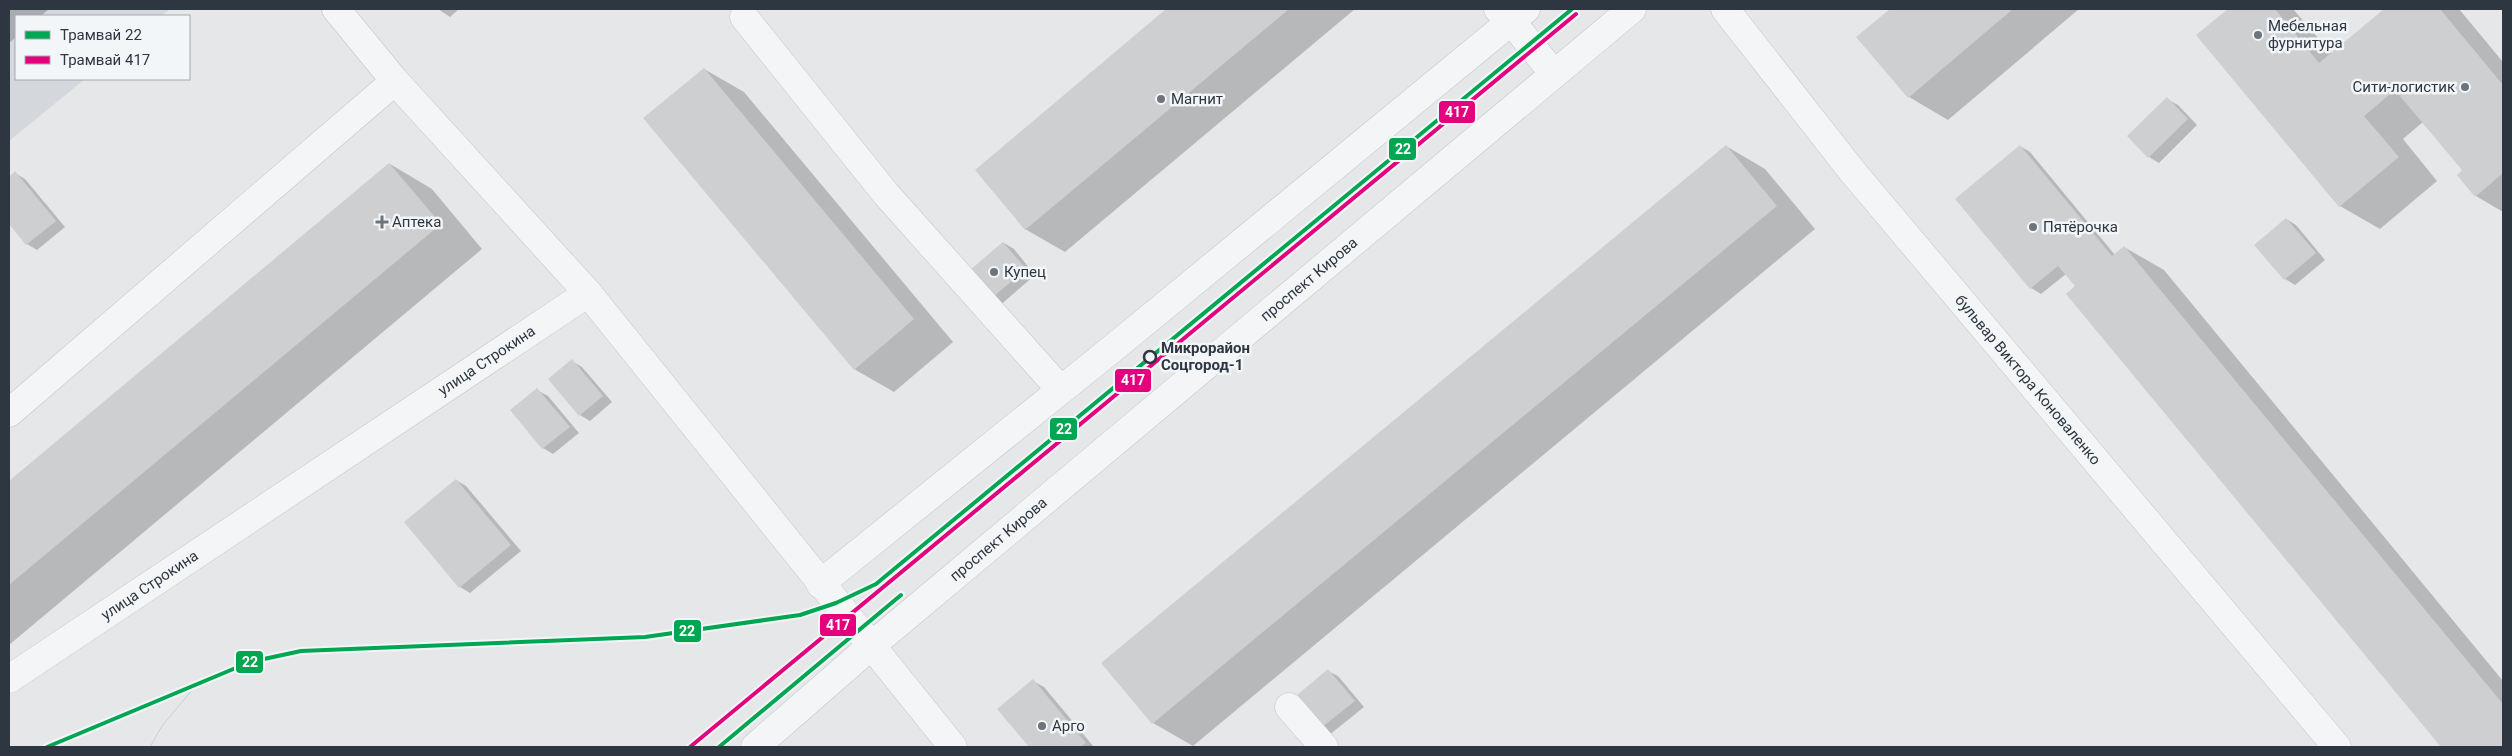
<svg xmlns="http://www.w3.org/2000/svg" width="2512" height="756" viewBox="0 0 2512 756" font-family="Roboto,sans-serif">
<style>
.built{fill:#d4d7dc}
.shadow{fill:#0003}
.building{fill:#cdcfd1}
.lines{fill:none;stroke-linecap:round;stroke-linejoin:round}
.minor-casing{stroke:#c3c5c7;stroke-width:29}
.minor{stroke:#f4f5f6;stroke-width:28}
.tram{stroke:#cdcfd1;stroke-width:1}
.tram-1-casing{stroke:#f3f6f8;stroke-width:8}
.tram-2-casing{stroke:#f3f6f8;stroke-width:8}
.tram-1{stroke:#00a651;stroke-width:4}
.tram-2{stroke:#e5007d;stroke-width:4}
.poi-dot{fill:#6d747c;stroke:#f3f6f8;stroke-width:2}
.stop-dot{fill:#f3f6f8;stroke:#2d3641;stroke-width:2.5}
.labels{text-anchor:middle;stroke-width:5;stroke-linejoin:round;paint-order:stroke}
.poi-label{font-size:15px;fill:#2d3641;stroke:#f3f6f8;text-anchor:start}
.street-label{font-size:15px;fill:#2d3641;stroke:#f3f6f8}
.stop-label{font-size:15px;font-weight:bold;fill:#2d3641;stroke:#f3f6f8;text-anchor:start}
.line-badge{stroke:#f3f6f8;stroke-width:2}
.badge-label{font-size:14px;text-anchor:middle;font-weight:bold;fill:#fff}
</style>
<rect width="100%" height="100%" fill="#e5e7e9"/>
<path class="built" d="M9,9H170L161,16H16V79H85L9,141Z"/>
<path class="shadow" d="M9,9H49L41,16H16V37L9,43Z
M438,9H459L450,17Z
M1169,9H1355L1065,252L1025,229L976,170Z
M1891,9H2079L1948,120L1909,97L1858,37Z
M2230,9H2293L2332,54L2386,9H2459L2503,62V212L2476,196L2464,170L2423,122L2403,139L2437,181L2380,229L2340,206L2198,35Z
M704,69L744,92L953,342L894,392L854,369Z
M2167,99L2178,105L2197,125L2159,163L2149,157Z
M1726,146L1765,169L1815,229L1193,746L1153,723Z
M2020,146L2030,152L2115,255L2124,247L2164,270L2503,681V747H2443L2068,294L2077,286L2066,274L2041,294L2031,288L1956,199Z
M390,164L432,189L482,249L9,645V483Z
M15,173L25,179L65,227L37,250L27,244L9,222V178Z
M2286,219L2296,225L2325,260L2295,285L2285,279Z
M1004,243L1014,249L1035,275L997,308L986,302Z
M572,361L582,367L612,402L590,421L580,415L550,379Z
M537,390L548,396L579,433L553,454L543,448L512,410Z
M456,480L466,486L521,551L470,593L460,587L406,522Z
M1328,671L1338,676L1364,707L1328,736L1293,700Z
M1033,681L1044,687L1094,747H1031L999,709Z"/>
<path class="building" d="M1166,9H1289L1025,230L975,170Z
M1890,9H2013L1908,98L1856,37Z
M2228,9H2275L2319,63L2384,9H2440L2503,85V173L2475,197L2457,175L2462,170L2395,90L2364,116L2399,157L2339,207L2196,35Z
M704,68L914,319L854,370L643,118Z
M2167,97L2188,119L2148,158L2127,136Z
M1726,145L1777,206L1152,724L1101,663Z
M2020,145L2112,256L2124,246L2503,704V747H2441L2066,294L2075,286L2058,266L2030,289L1955,199Z
M389,163L441,224L9,585V481Z
M15,171L56,221L26,245L9,224V177Z
M2286,218L2316,253L2284,280L2254,245Z
M1003,242L1026,269L986,303L963,276Z
M572,359L603,396L579,416L548,379Z
M537,388L570,427L542,449L510,410Z
M456,479L511,545L459,588L404,522Z
M1328,669L1355,701L1317,731L1291,700Z
M1033,679L1086,743L1080,747H1029L997,709Z"/>
<g class="lines">
<g class="minor-casing">
<g id="minor">
<path d="M336,9L395,81L588,293"/>
<path d="M1498,9L1511,21L1554,74"/>
<path id="s1" d="M1725,9L1852,171L2337,747"/>
<path d="M744,17L886,194L1060,389"/>
<path d="M9,413L395,81"/>
<path d="M820,584L1123,340L1526,9"/>
<path id="s2" d="M9,679L588,293L953,747"/>
<path d="M1289,707L1324,747"/>
<path id="s3" d="M755,747L871,646L1632,9"/>
</g>
</g>
<use href="#minor" class="minor"/>
<path class="tram" d="M150,747L162,726L198,683"/>
<g class="tram-1-casing">
<path id="tram-1" d="M47,747L250,662L301,651L645,637L800,615L836,603L876,584L1572,9
M719,747L901,595"/>
</g>
<g class="tram-2-casing">
<path id="tram-2" d="M690,747L1576,14"/>
</g>
<use href="#tram-1" class="tram-1"/>
<use href="#tram-2" class="tram-2"/>
</g>
<g class="poi-dot">
<circle cx="2258" cy="35" r="5"/>
<circle cx="2465" cy="87" r="5"/>
<circle cx="1161" cy="99" r="5"/>
<path d="M379.5 214.5h5v5h5v5h-5v5h-5v-5h-5v-5h5z"/>
<circle cx="2033" cy="227" r="5"/>
<circle cx="994" cy="272" r="5"/>
<circle cx="1042" cy="726" r="5"/>
</g>
<circle class="stop-dot" cx="1150" cy="357" r="6"/>
<g class="labels">
<g class="poi-label">
<text x="2268" y="31">Мебельная<tspan x="2268" dy="17">фурнитура</tspan></text>
<text x="2455" y="92" text-anchor="end">Сити-логистик</text>
<text x="1171" y="104">Магнит</text>
<text x="392" y="227">Аптека</text>
<text x="2043" y="232">Пятёрочка</text>
<text x="1004" y="277">Купец</text>
<text x="1052" y="731">Арго</text>
</g>
<g class="street-label">
<text dy="5" stroke="none"><textPath href="#s3" startOffset="725">проспект Кирова</textPath></text>
<text dy="5" stroke="none"><textPath href="#s2" startOffset="574">улица Строкина</textPath></text>
<text dy="5" stroke="none"><textPath href="#s1" startOffset="479">бульвар Виктора Коноваленко</textPath></text>
<text dy="5" stroke="none"><textPath href="#s3" startOffset="320">проспект Кирова</textPath></text>
<text dy="5" stroke="none"><textPath href="#s2" startOffset="169">улица Строкина</textPath></text>
</g>
<g class="stop-label">
<text x="1161" y="353">Микрорайон<tspan x="1161" dy="17">Соцгород-1</tspan></text>
</g>
</g>
<g class="line-badge">
<rect x="1438" y="100" width="38" height="24" rx="5" fill="#e5007d"/>
<rect x="1388" y="137" width="29" height="24" rx="5" fill="#00a651"/>
<rect x="1114" y="368" width="38" height="25" rx="5" fill="#e5007d"/>
<rect x="1049" y="417" width="29" height="24" rx="5" fill="#00a651"/>
<rect x="819" y="613" width="38" height="24" rx="5" fill="#e5007d"/>
<rect x="673" y="619" width="29" height="24" rx="5" fill="#00a651"/>
<rect x="235" y="650" width="29" height="24" rx="5" fill="#00a651"/>
</g>
<g class="badge-label">
<text x="1457" y="117">417</text>
<text x="1403" y="154">22</text>
<text x="1133" y="385">417</text>
<text x="1064" y="434">22</text>
<text x="838" y="630">417</text>
<text x="687" y="636">22</text>
<text x="250" y="667">22</text>
</g>
<rect width="2512" height="756" fill="none" stroke="#2d3641" stroke-width="20"/>
<rect x="15" y="15" width="175" height="65" fill="#f3f6f8" stroke="#a4a9af"/>
<rect x="25" y="31" width="25" height="8" fill="#00a651" stroke="#a4a9af"/>
<text x="60" y="40" font-size="15" fill="#2d3641">Трамвай 22</text>
<rect x="25" y="56" width="25" height="8" fill="#e5007d" stroke="#a4a9af"/>
<text x="60" y="65" font-size="15" fill="#2d3641">Трамвай 417</text>
</svg>
